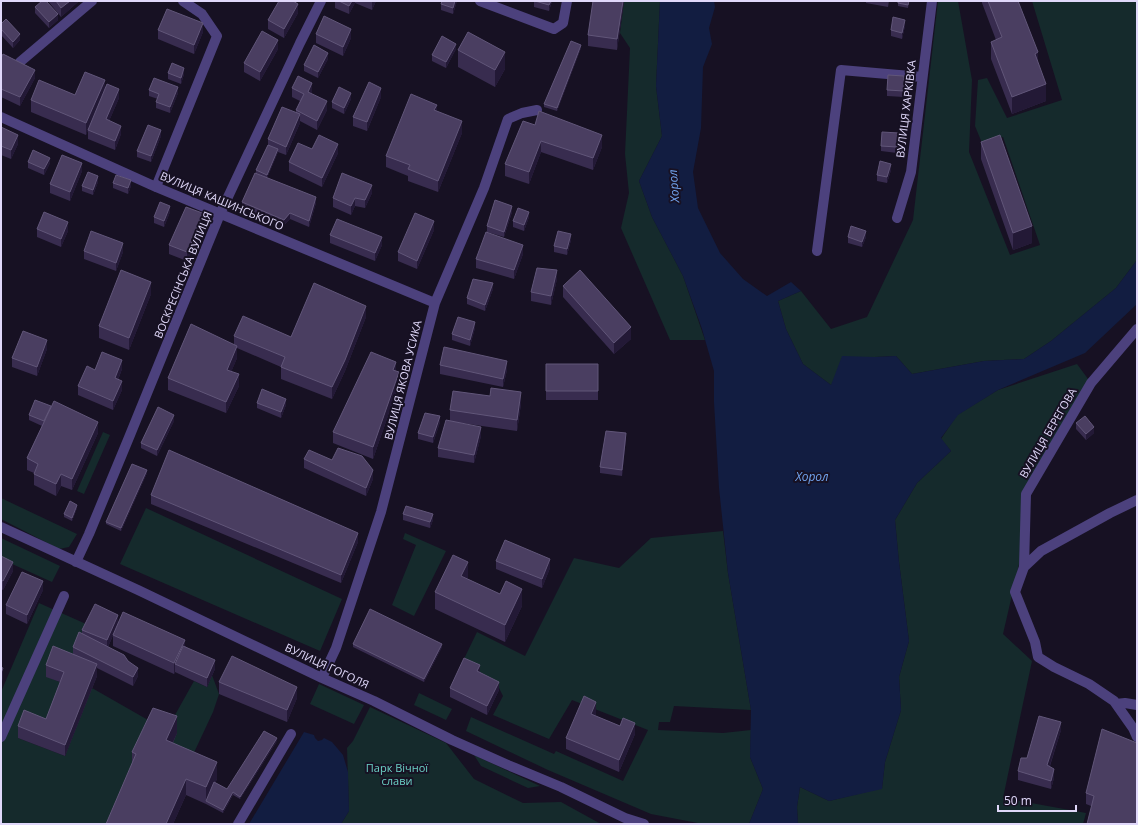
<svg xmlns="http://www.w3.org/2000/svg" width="1138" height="825" viewBox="0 0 1138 825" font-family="'Open Sans',sans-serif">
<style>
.green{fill:#152a2c}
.water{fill:#121d41}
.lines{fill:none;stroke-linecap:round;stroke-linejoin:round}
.minor{stroke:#4c417d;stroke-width:10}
.wall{fill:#382c4f}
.shaded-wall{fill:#231936}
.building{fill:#4a3e61;stroke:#615679}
.labels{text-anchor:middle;stroke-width:4;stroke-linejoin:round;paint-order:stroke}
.street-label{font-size:11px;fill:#e0d8fa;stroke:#171123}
.park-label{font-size:11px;fill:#6cd2c7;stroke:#171123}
.water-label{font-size:12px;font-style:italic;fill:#72a4ef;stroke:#171123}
</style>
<rect width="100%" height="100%" fill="#171123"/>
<path class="green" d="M624,1H660L656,86L662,136L639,181L652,217L683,276L705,340H670L621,228L629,193L625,154L630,48L620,33Z
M938,1H958L972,80L969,152L1010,255L1040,245L1003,137L982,143L975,126L978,80L987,78L1007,118L1062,100L1032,1H1137V260L1116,288L1051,341L1024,359L984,361L912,374L896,356L875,357L831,385L803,364L786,329L778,301L801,291L831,329L867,317L913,220Z
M1077,364L1091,383L1026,494L1020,560L1003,634L1032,661L1003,798L1086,813L1083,824H798L797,807L800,787L829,801L882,788L885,762L901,710L899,677L909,641L899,562L895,520L917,483L951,451L941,439L957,415L998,390Z
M103,432L110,435L84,494L77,491Z
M1,498L77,534L69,547L59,549L1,519Z
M146,508L342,599L320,651L120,564Z
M723,531L728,573L751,710L674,706L670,722H659L658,730L723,733L751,730L750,757L763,789L749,824H703L651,814L548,770L466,731L471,717L554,754L556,751L623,781L648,730L572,700L549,739L493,715L503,696L495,680L462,663L477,632L525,656L574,558L619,568L651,538Z
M405,533L446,551L414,616L392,605L416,545L403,539Z
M1,538L60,566L52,582L1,559Z
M39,603L86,624L69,664L53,658L46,676L64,684L46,730L24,722L18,738L65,756L92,688L148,720L132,769L120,792L107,824H1V692Z
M212,675L219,694L213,712L191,759L169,751L168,730L175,715L194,681L207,687Z
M319,684L364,705L354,724L310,704Z
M419,693L452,709L446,720L414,705Z
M370,707L446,743L474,779L523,803L561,802L601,824H341L349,811L347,748L353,741Z
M474,755L540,786L528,788L481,766Z"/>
<path class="water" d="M660,1H714L715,7L709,28L712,44L703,67L701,128L693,172L698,208L720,253L743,279L767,296L791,282L801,291L778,301L786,329L803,364L831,385L842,356L875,357L896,356L912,374L984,361L1024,359L1051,341L1116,288L1137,260V304L1085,353L998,390L958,415L941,438L951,451L917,483L895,520L899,562L909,641L899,677L901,710L885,762L882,789L829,801L800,787L797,807L798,824H749L763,789L750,757L751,710L728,573L719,488L714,402V371L702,329L683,276L652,217L639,181L662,136L656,86Z
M304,732L314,735L315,738L318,741L322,740L324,738L332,742L343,755L348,772L349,811L341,824H249Z"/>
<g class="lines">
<path class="minor" d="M480,1L554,29L563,23L567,1
M20,62L92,1
M1,117L156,187L435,303
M156,187L217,36L202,14L183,1
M897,218L911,172L932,1
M817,251L841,70L922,77
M1137,500L1110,513L1041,551L1024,567L1015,592L1035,642L1038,657L1054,667L1089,684L1114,701L1133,728L1137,737
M1,527L138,590L322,678L374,701L452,740L508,765L561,787L625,818L644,824
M76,562L89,534L130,435L220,214L300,43L321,1
M1024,567L1026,494L1091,383L1137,329
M322,678L336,648L381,512L435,303L484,188L508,119L522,113L537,110
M1116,704L1125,703L1137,705
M1,737L64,596
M238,824L291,734"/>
</g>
<path class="wall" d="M48,1H78V2L61,17Z
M335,1H376L372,10L355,3L349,14L335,8Z
M442,1H457L453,14L441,10V4Z
M534,1H552L549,11L534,7Z
M624,1L617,50L588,46V35Z
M866,1H889L888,7L866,3Z
M898,1H909L908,8L898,6Z
M982,1H1018L1038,63L1046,101L1012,114L991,59V42L996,40L982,3Z
M35,7L58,20L49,28L35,13Z
M298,13L284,38L268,29V20Z
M1,24L20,40L13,48L1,35Z
M905,26L902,39L891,36V30Z
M158,30L203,32L194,54L158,39Z
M316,34L351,38L343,56L316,43Z
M581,48L557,111L544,107V104Z
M278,49L260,81L244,72V63Z
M456,49L446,68L432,61V55Z
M458,50L505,69L495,87L458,67Z
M1,58L35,78L20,106L1,97Z
M328,59L318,78L304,71V65Z
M168,73L184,74L181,84L168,79Z
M904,76V97L887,96V90Z
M292,88L312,92L311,93L327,110L317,130L300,121V123L286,155L278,152L267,178L316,203L309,227L290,219L284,225L242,207V202L267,178L256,173V170L268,145V139L296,113V110L300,101L292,97Z
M105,90L119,98L109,121L121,134L115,150L88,139V130L86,135L31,112V100L75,95Z
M149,90L178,93L170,113L156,108V102L158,99L149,96Z
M381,97L367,131L353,126V117Z
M351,99L344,114L332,108V102Z
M437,111L462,133L438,192L408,181V176L386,167V156Z
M535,125L602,147L593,170L541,152L529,184L505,176V164Z
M1,127L18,144L11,159L1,155Z
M161,136L151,162L137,157V151Z
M899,139L897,153L881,151V146Z
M981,142L1032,243L1013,250L981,159Z
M312,149L338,153L322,187L289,171V162Z
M28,162L50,163L44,175L28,168Z
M891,170L887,183L877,181V175Z
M82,171L70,201L50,193V184Z
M98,182L93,195L82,191V186Z
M113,183L131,186L128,194L113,188Z
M372,193L365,208L355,206L351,215L333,207V198Z
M170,212L164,227L154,223V217Z
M512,212L504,237L487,232V226Z
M529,217L524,231L513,227V221Z
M205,222L187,261L169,254V245Z
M37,229L68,231L61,247L37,237Z
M434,230L417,269L398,261V252Z
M330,235L382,245L375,261L330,243Z
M848,237H866L862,247L848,243Z
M571,240L567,255L554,252V246Z
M84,251L123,252L116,271L84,259Z
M523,254L514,279L476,268V259Z
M557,279L551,305L531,301V292Z
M563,286L631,339L614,354L563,297Z
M493,289L485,311L467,304V298Z
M151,294L129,350L99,338V326Z
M366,317L345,371L332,399L281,379V367L237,348V358L231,372L239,386L226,413L168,390V378L234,345V336L291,337Z
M475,328L470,346L452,340V334Z
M47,349L37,376L12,367V358Z
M546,364H598V400H546Z
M440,365L507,370L503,387L440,374Z
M122,369L118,380L122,390L113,410L78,395V386L95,370Z
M399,384L373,459L333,443V432Z
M257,403L286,405L281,418L257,408Z
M521,404L517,431L461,423L481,436L474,463L438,457V448L450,421V410Z
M29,415L98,433L72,490L61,486L56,496L34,485V473L27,470V458L42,426L29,420Z
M174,421L157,456L141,448V443Z
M440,422L433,443L418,439V433Z
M1076,423L1094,433L1086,440L1076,429Z
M626,438L622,476L600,473V467Z
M304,459L373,479L366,496L304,468Z
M147,473L121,531L106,524V522Z
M151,495L358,542L341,583L151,504Z
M77,508L72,521L64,517V514Z
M403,514L433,520L430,528L403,520Z
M1,556L13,571L3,590L1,589Z
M496,561L550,568L542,588L496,569Z
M468,579L522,606L505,642L435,609V592Z
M43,590L27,624L6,614V605Z
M118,624L108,647L138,676L133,686L97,668V676L65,756L18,738V726L46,719L60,682L46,677V665L73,654V647L82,633V630Z
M113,635L185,646L215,669L207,687L175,672L174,674L113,646Z
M353,644L442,647L424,682L353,647Z
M480,672L499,690L487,715L450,697V688Z
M219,682L297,698L287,722L219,694Z
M596,713L595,716L620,726L635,734L619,772L566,749V738Z
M1061,730L1050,766L1054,778L1051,789L1018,780V771L1027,758Z
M177,733L173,743L217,779L215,783L227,789L277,741L240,799L233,795L223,813L206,804L186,795L173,824H106L132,764V752Z
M1137,743L1091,806L1086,804V793Z"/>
<path class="shaded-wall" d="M70,1H78V2L61,17V8Z
M352,1H355V3L349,14V6Z
M372,1H376L372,10Z
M455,1H457L453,14V8Z
M551,1H552L549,11V5Z
M623,1H624L617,50V39Z
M298,4V13L284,38V29Z
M58,14V20L49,28V22Z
M905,20V26L902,39V33Z
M203,23V32L194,54V45Z
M351,29V38L343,56V47Z
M20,34V40L13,48V42Z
M278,40V49L260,81V72Z
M456,44V49L446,68V62Z
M581,45V48L557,111V108Z
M505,52V69L495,87V70Z
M1038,52V69L1035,54Z
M328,53V59L318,78V72Z
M184,68V74L181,84V78Z
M35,70V78L20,106V97Z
M105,80V91L86,135V123Z
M312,83V92L308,101V92Z
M1046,84V101L1012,114V97Z
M178,87V93L170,113V107Z
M381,88V97L367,131V122Z
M119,89V98L106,128V119Z
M351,93V99L344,114V108Z
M327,101V110L317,130V121Z
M437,105V116L434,110Z
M300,114V123L286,155V147Z
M462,121V133L438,192V181Z
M121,126V134L115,150V141Z
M161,130V136L151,162V156Z
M18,135V144L11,159V150Z
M602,135V147L593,170V158Z
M541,141V152L529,184V172Z
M338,144V153L322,187V178Z
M278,149V152L267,178V175Z
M50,158V163L44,175V169Z
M82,163V171L70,201V192Z
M891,164V170L887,183V177Z
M98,176V182L93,195V190Z
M131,180V186L128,194V188Z
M372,185V193L365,208V200Z
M316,197V203L309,227V221Z
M355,198V206L351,215V206Z
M170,206V212L164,227V221Z
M512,206V212L504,237V232Z
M529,212V217L524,231V225Z
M290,213V219L284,225V220Z
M205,214V222L187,261V252Z
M434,221V230L417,269V261Z
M68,222V231L61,247V239Z
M1032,226V243L1013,250V233Z
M866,231V237L862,247V242Z
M571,234V240L567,255V249Z
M382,237V245L375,261V253Z
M123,243V252L116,271V263Z
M523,245V254L514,279V270Z
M557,270V279L551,305V296Z
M151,282V294L129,350V338Z
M493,283V289L485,311V305Z
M366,306V317L345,371L332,399V387Z
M475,322V328L470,346V340Z
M631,327V339L614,354V343Z
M47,340V349L37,376V367Z
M237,346V358L227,382V370Z
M122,360V369L115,387V378Z
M507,361V370L503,387V379Z
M396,362V374L393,370Z
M399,372V384L373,459V447Z
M239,374V386L226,413V402Z
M122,381V390L113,410V401Z
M521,392V404L517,431V420Z
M286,399V405L281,418V412Z
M174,415V421L157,456V450Z
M440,416V422L433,443V437Z
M98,422V433L72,490V479Z
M481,427V436L474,463V455Z
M1094,427V433L1086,440V434Z
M626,433V438L622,476V470Z
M147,470V473L121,531V528Z
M373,470V479L366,496V488Z
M61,474V486L56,496V484Z
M77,505V508L72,521V518Z
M433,514V520L430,528V522Z
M358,533V542L341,583V575Z
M550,559V568L542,588V579Z
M13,562V571L3,590V581Z
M468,562V579L461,576Z
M43,581V590L27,624V615Z
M522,589V606L505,642V625Z
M118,615V624L107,649V640Z
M185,640V652L175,664V672L174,674V663Z
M442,644V647L424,682V679Z
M215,660V669L207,687V678Z
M97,664V676L65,756V745Z
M480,665V674L477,671Z
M3,668V679L1,685V673Z
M138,668V676L133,686V677Z
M499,682V690L487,715V706Z
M297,687V698L287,722V710Z
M596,702V713L591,726V714Z
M177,716V733L166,757V740Z
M1061,722V730L1047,774V765Z
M635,723V734L619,772V760Z
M277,738V741L240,799V797Z
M217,762V779L207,802L206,801V804V787Z
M1054,769V778L1051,789V781Z
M186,779V795L173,824H166Z
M233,792V795L223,813V810Z"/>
<path class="building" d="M42,1H46L58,14L49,22L35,7Z
M56,1H70L61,8Z
M279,1H293L298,4L284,29L268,20Z
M339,1H352L349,6Z
M442,1H455L453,8L441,4Z
M535,1H551L549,5Z
M593,1H623L617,39L588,35Z
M898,1H909L908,5L898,3Z
M988,1H1018L1038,52L1035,54L1046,84L1012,97L991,42L1002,37Z
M167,9L203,23L194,45L158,30Z
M324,16L351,29L343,47L316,34Z
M893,17L905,20L902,33L891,30Z
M6,19L20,34L13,42L1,29V24Z
M262,31L278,40L260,72L244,63Z
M468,32L505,52L495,70L458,50Z
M442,36L456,44L446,62L432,55Z
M571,41L581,45L557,108L544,104Z
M314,45L328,53L318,72L304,65Z
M3,54L35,70L20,97L1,89V58Z
M172,63L184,68L181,78L168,73Z
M85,72L105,80L86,123L31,100L39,80L75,95Z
M888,75L904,76V91L887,90Z
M298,76L312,83L308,92L327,101L317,121L296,110L304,94L292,88Z
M154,78L178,87L170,107L156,102L159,94L149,90Z
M369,82L381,88L367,122L353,117Z
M107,84L119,89L106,119L121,126L115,141L88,130Z
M339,87L351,93L344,108L332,102Z
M411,94L437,105L434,110L462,121L438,181L408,169L410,165L386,156Z
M282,107L300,114L286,147L268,139Z
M539,111L602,135L593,158L541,141L529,172L505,164L523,121L535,125Z
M148,125L161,130L151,156L137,151Z
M1,127L18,135L11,150L1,146Z
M882,132L899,133L897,147L881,146Z
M319,135L338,144L322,178L289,162L298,143L312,149Z
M1000,135L1032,226L1013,233L981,142Z
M268,145L278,149L267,175L256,170Z
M33,150L50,158L44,169L28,162Z
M62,155L82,163L70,192L50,184Z
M880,161L891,164L887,177L877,175Z
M88,172L98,176L93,190L82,186Z
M255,173L316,197L309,221L290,213L284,220L242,202Z
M342,173L372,185L365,200L355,198L351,206L333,198Z
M116,175L131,180L128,188L113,183Z
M495,200L512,206L504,232L487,226Z
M160,202L170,206L164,221L154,217Z
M186,207L205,214L187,252L169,245Z
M518,208L529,212L524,225L513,221Z
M44,212L68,222L61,239L37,229Z
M415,213L434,221L417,261L398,252Z
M337,219L382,237L375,253L330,235Z
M851,226L866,231L862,242L848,237Z
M91,231L123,243L116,263L84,251Z
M558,231L571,234L567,249L554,246Z
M486,232L523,245L514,270L476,259Z
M537,268L557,270L551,296L531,292Z
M121,270L151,282L129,338L99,326Z
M580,270L631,327L614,343L563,286Z
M473,279L493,283L485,305L467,298Z
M314,283L366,306L345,360L332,387L281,367L285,357L234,336L243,316L291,337Z
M458,317L475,322L470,340L452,334Z
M191,324L237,346L227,370L239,374L226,402L168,378Z
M23,331L47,340L37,367L12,358Z
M444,347L507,361L503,379L440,365Z
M102,352L122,360L115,378L122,381L113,401L78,386L87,366L95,370Z
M371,352L396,362L393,370L399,372L373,447L333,432Z
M546,364H598V391H546Z
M491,388L521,392L517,420L450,410L453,391L490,396Z
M262,389L286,399L281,412L257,403Z
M35,400L51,406L44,421L29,415Z
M54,401L98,422L72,479L61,474L56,484L34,474L38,464L27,458Z
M158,407L174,415L157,450L141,443Z
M425,413L440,416L433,437L418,433Z
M1085,416L1094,427L1086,434L1076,423Z
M446,420L481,427L474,455L438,448Z
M606,431L626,433L622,470L600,467Z
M338,448L362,456L373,470L366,488L304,459L309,450L332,460Z
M169,450L358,533L341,575L151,495Z
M132,464L147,470L121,528L106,522Z
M70,501L77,505L72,518L64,514Z
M406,506L433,514L430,522L403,514Z
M505,540L550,559L542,579L496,561Z
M453,555L468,562L461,576L500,594L506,581L522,589L505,625L435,592Z
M1,556L13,562L3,581L1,580Z
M22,572L43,581L27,615L6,605Z
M95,604L118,615L107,640L82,630Z
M370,609L442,644L424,679L353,644Z
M123,612L185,640L174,663L113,635Z
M79,632L124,655L128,661L138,668L133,677L73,647Z
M53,646L97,664L65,745L18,726L24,710L46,719L64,672L46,665Z
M183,646L215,660L207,678L175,664Z
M232,656L297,687L287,710L219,682Z
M464,658L480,665L477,671L499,682L487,706L450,688Z
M1,667L3,668L1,673Z
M584,696L596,702L591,714L620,726L623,718L635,723L619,760L566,738Z
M153,708L177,716L166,740L217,762L206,787L186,779L166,824H106L136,754L132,752Z
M1039,716L1061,722L1047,765L1054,769L1051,781L1018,771L1021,758H1027Z
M1102,729L1137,743V824H1087L1094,796L1086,793Z
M264,731L277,738L240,797L233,792L223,810L206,801L214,782L227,789Z"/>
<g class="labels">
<g class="street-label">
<text transform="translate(906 109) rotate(-83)" y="4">ВУЛИЦЯ ХАРКІВКА</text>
<text transform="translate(222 201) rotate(23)" y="4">ВУЛИЦЯ КАШИНСЬКОГО</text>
<text transform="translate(183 275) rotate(-68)" y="4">ВОСКРЕСІНСЬКА ВУЛИЦЯ</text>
<text transform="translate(403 380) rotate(-76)" y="4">ВУЛИЦЯ ЯКОВА УСИКА</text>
<text transform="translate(1048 433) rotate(-60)" y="4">ВУЛИЦЯ БЕРЕГОВА</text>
<text transform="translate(327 666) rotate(25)" y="4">ВУЛИЦЯ ГОГОЛЯ</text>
</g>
<g class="park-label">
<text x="397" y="772">Парк Вічної<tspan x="397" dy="13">слави</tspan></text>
</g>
<g class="water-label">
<text transform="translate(674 186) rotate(-94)" y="4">Хорол</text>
<text x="812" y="481">Хорол</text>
</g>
</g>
<rect width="1138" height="825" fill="none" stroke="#e0d8fa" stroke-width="4"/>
<path d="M998 805v6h78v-6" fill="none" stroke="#e0d8fa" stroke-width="2"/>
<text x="1004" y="805" font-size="12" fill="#e0d8fa" stroke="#171123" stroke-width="3" paint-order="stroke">50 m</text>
</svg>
